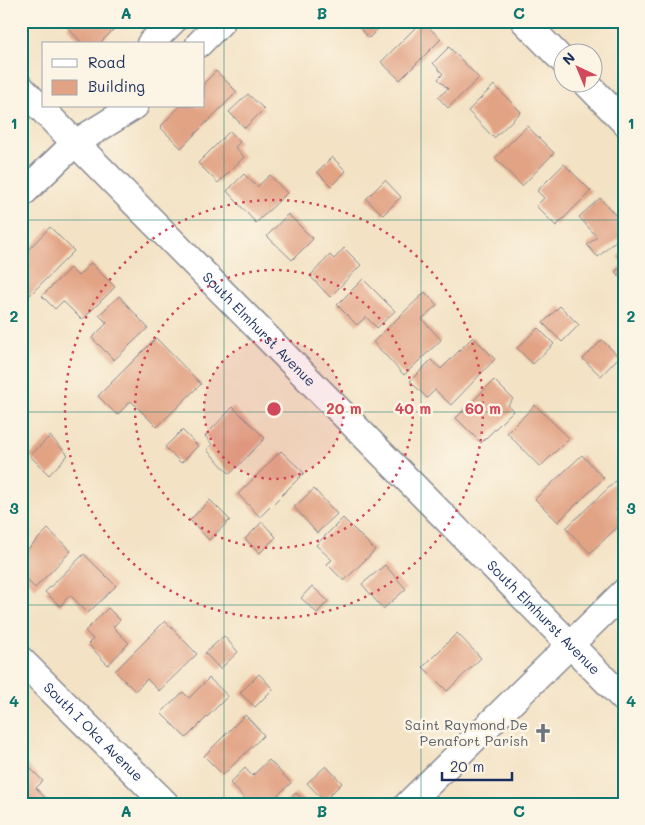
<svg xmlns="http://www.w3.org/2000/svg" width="645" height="825" viewBox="0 0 645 825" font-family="Mali,sans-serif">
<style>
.building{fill:#e2a384}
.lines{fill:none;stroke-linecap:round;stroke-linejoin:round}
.street-casing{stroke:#878891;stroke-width:29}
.street{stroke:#fff;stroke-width:26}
.grid{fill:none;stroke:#0f766e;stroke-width:1;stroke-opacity:0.55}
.ring{fill:none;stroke:#d1495b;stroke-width:2.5;stroke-dasharray:2.5 5}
.labels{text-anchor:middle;stroke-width:5;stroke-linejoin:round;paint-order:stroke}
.street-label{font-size:14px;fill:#1b2f5e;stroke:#fcf5e5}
.worship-label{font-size:14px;fill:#5b616d;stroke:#fcf5e5;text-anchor:end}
.centre{fill:#d1495b;stroke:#fcf5e5;stroke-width:2.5}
.ring-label{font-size:15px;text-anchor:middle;font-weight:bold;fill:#d1495b;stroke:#fcf5e5;stroke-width:5;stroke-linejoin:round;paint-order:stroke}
.neatline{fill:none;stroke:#0f766e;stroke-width:2}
.grid-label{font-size:16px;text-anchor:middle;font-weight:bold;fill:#0f766e}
</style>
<rect width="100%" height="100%" fill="#fcf5e5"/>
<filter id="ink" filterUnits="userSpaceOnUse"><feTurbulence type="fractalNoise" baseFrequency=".02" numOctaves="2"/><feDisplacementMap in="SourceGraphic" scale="10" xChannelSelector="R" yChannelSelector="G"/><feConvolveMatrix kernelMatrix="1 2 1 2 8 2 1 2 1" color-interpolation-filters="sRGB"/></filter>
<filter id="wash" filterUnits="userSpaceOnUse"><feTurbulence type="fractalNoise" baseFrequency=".0096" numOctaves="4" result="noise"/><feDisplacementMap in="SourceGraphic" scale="20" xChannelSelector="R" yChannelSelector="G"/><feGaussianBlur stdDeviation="1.12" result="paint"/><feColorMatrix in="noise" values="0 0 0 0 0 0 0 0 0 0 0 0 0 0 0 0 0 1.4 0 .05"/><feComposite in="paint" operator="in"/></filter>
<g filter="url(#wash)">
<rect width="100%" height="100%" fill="#f3e2c4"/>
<g id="blocks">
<path class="building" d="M73,21H122L99,44H83L67,27Z
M353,21H386L369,38Z
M422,21L441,39L400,80L381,62Z
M449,47L479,78L448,108L438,97L448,89L438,79L443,74L433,63Z
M216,71L237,92L181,148L160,127L180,106H204V83Z
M494,85L521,112L494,138L468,111Z
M248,94L264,109L245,128L229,112Z
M527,126L554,153L522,186L495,158Z
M230,131L240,142L235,147L244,157L218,183L198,163Z
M332,157L346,171L331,186L317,172Z
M564,164L591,191L556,226L536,206L544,198L537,191Z
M244,174L257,187L270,175L287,193L256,223L227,191Z
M385,180L401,197L383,215L366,199Z
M600,198L624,225V233L598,257L587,245L597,237L579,217Z
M288,214L313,239L292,260L267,236Z
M50,227L74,251L21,304V257Z
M344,248L361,265L330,297L310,276L330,255L334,259Z
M624,251V280L615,272L624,263L617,257Z
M91,263L115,287L82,320L63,301L55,309L42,296L70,268L78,276Z
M363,279L395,311L377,328L366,317L357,325L337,305Z
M425,292L437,305L422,319L441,340L404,375L373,342Z
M119,296L148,328L114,360L92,338L107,323L99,315Z
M560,306L579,325L562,342L543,323Z
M538,328L554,344L533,364L517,348Z
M473,337L495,359L451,405L435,390L427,398L410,381L431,360L441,369Z
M156,338L201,384L157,427L131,401L117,415L98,396Z
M602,340L619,357L601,376L583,359Z
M494,380L513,399L508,405L513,411L481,443L456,418Z
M535,405L569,438L540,467L507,433Z
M233,407L265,438L230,474L207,450L212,444L205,436Z
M182,430L198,446L181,463L165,447Z
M50,436L68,455L49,475L30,456Z
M281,451L304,473L260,517L238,494Z
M582,455L604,478L558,522L535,499Z
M618,479L624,484V502L616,510L624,519V521L590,553L566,528Z
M314,489L337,514L317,533L294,507Z
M21,498L30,506L21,515Z
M210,500L230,520L209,540L190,520Z
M343,518L375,550L344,581L327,564L332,560L316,545Z
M262,522L276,537L260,553L245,539Z
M48,529L71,551L35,588L21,574V556Z
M84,554L116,586L88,613L70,595L60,606L45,592Z
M385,565L406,589L383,609L362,584Z
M312,586L328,601L317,613L301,598Z
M108,608L120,620L113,627L129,643L108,665L88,644L93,639L85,631Z
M165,621L197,654L159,691L147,679L135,691L115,671Z
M457,633L481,658L447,691L423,667Z
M224,636L238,652L220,669L205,653Z
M259,674L273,689L255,707L240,693Z
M209,678L228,696L186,738L161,713L183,692L189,698Z
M245,715L264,735L223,775L204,756Z
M269,760L291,783L268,804H250L230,783L245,768L252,776Z
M23,761L43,781L36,788L48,801L46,804H21V763Z
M326,766L342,783L324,801L307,783Z
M296,793L307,804H284Z"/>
</g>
</g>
<g filter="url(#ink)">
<use href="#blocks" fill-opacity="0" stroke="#878891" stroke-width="1"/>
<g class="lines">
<g class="street-casing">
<g id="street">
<path d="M524,21L562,60"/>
<path d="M150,44L173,21"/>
<path d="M199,44L222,21"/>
<path d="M585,82L624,122"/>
<path id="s1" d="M21,88L624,699"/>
<path d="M21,195L75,143L135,106"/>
<path id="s2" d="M21,660L166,804"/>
<path d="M408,804L624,592"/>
</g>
</g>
<use href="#street" class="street"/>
</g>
</g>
<path class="grid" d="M224,21V804M421,21V804M21,220H624M21,412H624M21,605H624"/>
<circle cx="274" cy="409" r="70" fill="#d1495b" fill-opacity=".12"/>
<g class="ring">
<circle cx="274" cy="409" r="70"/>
<circle cx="274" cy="409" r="139"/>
<circle cx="274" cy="409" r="209"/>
</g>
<defs>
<g id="church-bare" transform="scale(1.5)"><path d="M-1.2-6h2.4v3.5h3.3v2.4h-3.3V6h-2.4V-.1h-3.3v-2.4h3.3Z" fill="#6b7280" stroke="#fcf5e5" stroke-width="2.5" paint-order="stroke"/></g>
</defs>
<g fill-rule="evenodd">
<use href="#church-bare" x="543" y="733"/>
</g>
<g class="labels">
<g class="street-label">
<text dy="5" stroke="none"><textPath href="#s1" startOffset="339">South Elmhurst Avenue</textPath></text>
<text dy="5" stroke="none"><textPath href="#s1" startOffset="744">South Elmhurst Avenue</textPath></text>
<text dy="5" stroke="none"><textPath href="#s2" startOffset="102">South I Oka Avenue</textPath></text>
</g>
<g class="worship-label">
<text x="528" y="730">Saint Raymond De<tspan x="528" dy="16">Penafort Parish</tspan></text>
</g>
</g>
<circle cx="274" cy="409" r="8" class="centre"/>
<g class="ring-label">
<text x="344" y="414">20 m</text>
<text x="413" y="414">40 m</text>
<text x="483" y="414">60 m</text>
</g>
<rect width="645" height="825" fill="none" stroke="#fcf5e5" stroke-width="55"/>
<rect x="42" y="42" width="162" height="65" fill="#fcf5e5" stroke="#a2a6af"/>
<rect x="52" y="59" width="25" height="8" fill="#ffffff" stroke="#a2a6af"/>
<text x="88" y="68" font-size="15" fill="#1b2f5e">Road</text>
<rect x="52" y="80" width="25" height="15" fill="#e2a384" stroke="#a2a6af"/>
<text x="88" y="92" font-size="15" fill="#1b2f5e">Building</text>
<g transform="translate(578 68) rotate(316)"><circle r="24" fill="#fcf5e5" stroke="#a2a6af"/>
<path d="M0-4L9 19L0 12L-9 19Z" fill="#d1495b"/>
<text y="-8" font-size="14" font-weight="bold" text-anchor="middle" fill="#1b2f5e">N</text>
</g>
<path d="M442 772v8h70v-8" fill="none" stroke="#1b2f5e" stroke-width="2.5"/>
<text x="450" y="772" font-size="15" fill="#1b2f5e" stroke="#fcf5e5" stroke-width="4" paint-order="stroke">20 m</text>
<rect x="28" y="28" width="590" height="770" class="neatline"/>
<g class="grid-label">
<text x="126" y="19">A</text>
<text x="322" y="19">B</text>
<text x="519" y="19">C</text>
<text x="14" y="129">1</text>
<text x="631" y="129">1</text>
<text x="14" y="322">2</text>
<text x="631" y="322">2</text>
<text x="14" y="514">3</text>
<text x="631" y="514">3</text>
<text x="14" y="707">4</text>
<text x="631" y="707">4</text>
<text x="126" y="817">A</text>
<text x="322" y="817">B</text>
<text x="519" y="817">C</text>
</g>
</svg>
